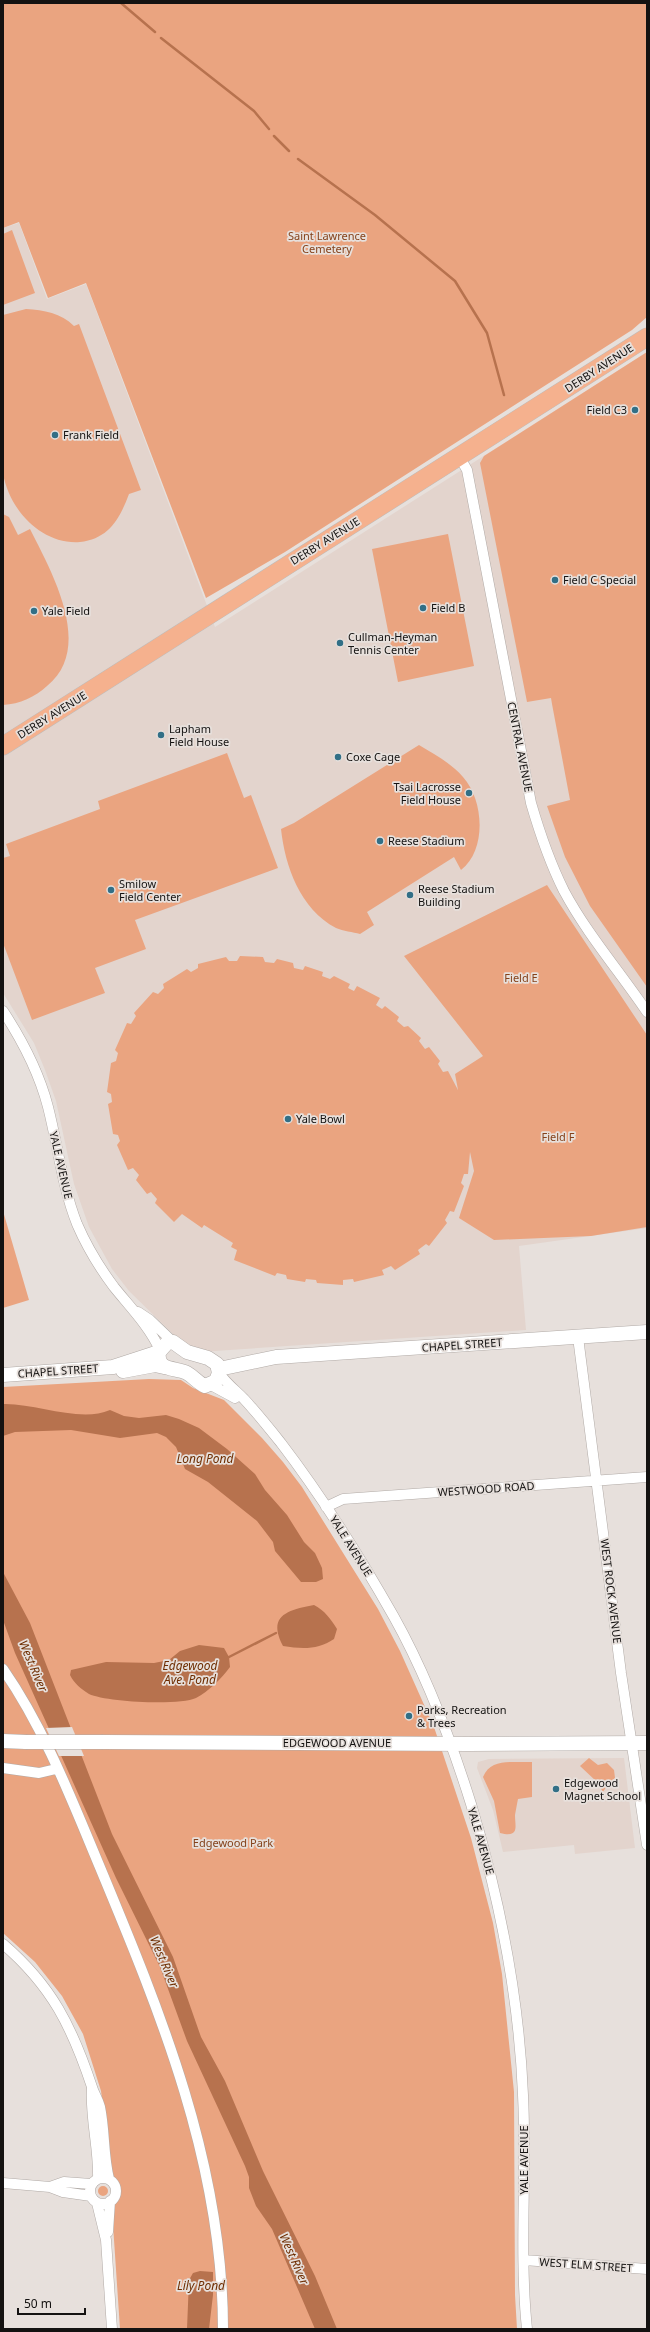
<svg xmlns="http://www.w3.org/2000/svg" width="650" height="2332" viewBox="0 0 650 2332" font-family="'Noto Sans',sans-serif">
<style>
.built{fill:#e3d4cd}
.green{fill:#eaa480}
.water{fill:#b7724e}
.pier{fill:#e7e0dc}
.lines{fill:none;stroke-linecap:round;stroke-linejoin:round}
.stream{stroke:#b7724e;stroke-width:2.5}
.street-casing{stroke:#b1aaa6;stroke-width:11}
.secondary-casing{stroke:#b1aaa6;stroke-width:15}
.highway-casing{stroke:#bdbdbc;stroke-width:19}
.street{stroke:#fff;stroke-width:10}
.secondary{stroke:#fff;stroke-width:14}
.highway{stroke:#f5b18e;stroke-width:18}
.secondary-bridge-casing{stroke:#b1aaa6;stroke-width:15;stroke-linecap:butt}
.secondary-bridge{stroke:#fff;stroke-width:14}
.poi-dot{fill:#326f86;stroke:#e7e0dc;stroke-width:1.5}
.labels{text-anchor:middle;stroke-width:3.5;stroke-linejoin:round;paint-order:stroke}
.park-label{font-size:11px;fill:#85421b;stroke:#e7e0dc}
.street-label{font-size:11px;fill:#141211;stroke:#e7e0dc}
.poi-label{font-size:11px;fill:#141211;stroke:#e7e0dc;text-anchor:start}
.water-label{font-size:12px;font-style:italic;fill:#6e2d00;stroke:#e7e0dc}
</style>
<rect width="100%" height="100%" fill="#e7e0dc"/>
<path class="built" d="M19,223L47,299L86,284L215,627L647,352V1228L519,1246L526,1330L200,1352L177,1338L129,1291L112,1269L89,1227L74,1184L56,1101L45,1070L34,1043L3,993V228Z
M624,1758L635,1848L575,1854L574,1845L503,1852L493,1810L477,1768L478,1762L489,1759Z"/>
<path class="green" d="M3,3H647V317L632,330L285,552L206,598L86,283L48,298L19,222L3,228Z
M12,230L35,293L3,305V234Z
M26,309C44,310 61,313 74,326L79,324L141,490L129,494C120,518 109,539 80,542C42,545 9,510 3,473C0,458 3,440 3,425C3,388 3,352 3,315Z
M647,352V987L590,906L565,857L547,806L570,800L552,704L551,698L527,702L480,463L484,456Z
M3,514L9,517L18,535L30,529C51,571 95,647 47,686C35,697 20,704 3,705Z
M448,534L474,666L398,682L372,549Z
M419,745C434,754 451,763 463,777C484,800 487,850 461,870L454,857L367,912L374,925L360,934C353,932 343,931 336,928C300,909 285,866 281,829L294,823Z
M227,753L244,798L251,795L278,868L135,920L146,949L95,968L105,993L32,1020L3,943V858L10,856L6,844L100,809L98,801Z
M547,885L647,1035V1227L591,1236L494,1240L459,1218L474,1171L470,1152L468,1174H464L461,1183L464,1186L454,1212L450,1211L445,1220L447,1223L429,1246L426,1244L418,1250L420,1254L395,1270L391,1266L382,1270L384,1275L354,1282L353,1279L343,1280V1285L317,1283L316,1280L306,1279L305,1282L287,1279L286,1275L277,1273L275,1276L234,1260L237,1250L231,1247L233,1243L204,1225L202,1228L182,1214L174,1222L155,1203L157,1199L151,1192L147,1194L136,1180L139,1175L133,1168L128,1170L117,1145L120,1141L118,1135L113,1134L108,1104L112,1102L111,1094L107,1092L111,1063L116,1061L118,1053L115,1050L127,1023L131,1024L136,1016L134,1013L153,992L158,994L164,988L163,984L187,969L191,972L198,968V964L226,957L229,961H237L240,956L263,957L265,962L274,963L277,959L293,963L294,968L303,970L305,966L323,972L322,976L330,979L334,976L350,984L348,988L354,991L357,986L380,998L376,1005L382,1009L385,1006L399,1017L397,1021L404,1027L408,1026L421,1038L419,1041L425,1049L429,1047L440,1061L438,1064L443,1072L448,1071L458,1090L455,1074L483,1056L404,956Z
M3,1211L29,1300L3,1308Z
M149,1379L181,1380L193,1388L224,1400L262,1438L283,1462L302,1487L378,1609L400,1651L434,1727L471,1838L493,1923L502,1974L514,2092L515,2295L517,2329H120L112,2210L119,2191L112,2173L101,2091L83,2034L62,1996L35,1962L3,1933V1387Z
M589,1758L598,1765L607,1763L614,1770L615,1778L608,1784L603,1792L597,1782L580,1766Z
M532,1762V1797L518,1799C517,1804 516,1809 515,1815C515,1827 520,1838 500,1833L494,1801L483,1777C491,1757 514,1763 532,1762Z
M98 2191a5 5 0 1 1 10 0a5 5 0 1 1-10 0Z"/>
<path class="water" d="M3,1404C36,1403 80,1423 110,1410L124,1416L139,1418L166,1415L179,1419L199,1428L227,1449L255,1474L265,1490L287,1515L304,1542L315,1553L322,1568L323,1579L316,1582H301L275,1551L273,1542L257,1521L208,1482L185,1469L176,1447L166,1437L157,1433L120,1438L71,1430L15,1432L3,1436Z
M3,1572L30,1623L112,1834L173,1957L201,2037L225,2081L263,2171L315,2276L337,2329H315L272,2229L256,2206L249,2188V2177L245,2166L187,2041L160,1967L116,1878L15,1653L3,1620Z
M314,1605C325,1611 330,1618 337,1629L334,1639C318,1650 302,1649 283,1646C267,1616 287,1610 314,1605Z
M199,1645L224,1648L229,1657L230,1667C221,1679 209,1691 196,1698C179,1706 106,1702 89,1694C81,1689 74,1683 70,1675L71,1670L106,1662L154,1663L169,1660L180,1651Z
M200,2271L213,2272V2295L209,2329H187L189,2280L193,2273Z"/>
<path class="pier" d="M72,1727L84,1756H59L46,1728Z"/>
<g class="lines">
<path class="stream" d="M121,3L155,32
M161,38L254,111L269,129
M274,136L289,151
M298,159L375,215L455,281L487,333L504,395
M229,1657L276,1633"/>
<g class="street-casing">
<path id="street" d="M459,456L467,470L531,803C540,834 550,863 564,891C587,934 620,972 647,1012
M3,1011C22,1040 39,1072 48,1107C58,1146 62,1186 77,1224C87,1247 99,1267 114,1287C130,1307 149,1326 160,1350
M138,1312L150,1320L173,1342
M578,1337L621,1673L647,1845
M219,1373C226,1383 235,1390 244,1399C257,1413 269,1428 281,1443C323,1498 360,1557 394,1617C427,1676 451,1740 471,1804C500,1900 519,1995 523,2095C527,2173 519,2251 527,2329
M211,1385L235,1398
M326,1507L343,1499L647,1477
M3,1669C44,1728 71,1798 99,1865C161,2014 223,2164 223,2329
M3,1768L39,1773L56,1769
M3,1944C52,1986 72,2027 92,2087C94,2094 98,2099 100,2107C105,2131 103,2155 109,2179
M92,2088C90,2118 99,2148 98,2178
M90 2191a13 13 0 1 1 26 0a13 13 0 1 1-26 0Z
M3,2183L50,2187L63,2192L91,2196
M50,2187L64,2182L91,2184
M97,2203L106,2240L112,2329
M108,2232L110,2201
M524,2260L647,2269"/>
</g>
<g class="secondary-casing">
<path id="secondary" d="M173,1342L187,1352L208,1358L217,1364L219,1373L216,1381L205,1386C198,1383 194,1377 187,1373C176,1367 156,1372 159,1352L167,1343Z
M219,1369L276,1357L647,1332
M123,1371L155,1365L164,1367
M3,1375L113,1367L159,1352
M3,1741L26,1742
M103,1742L468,1744L647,1743"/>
</g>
<g class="highway-casing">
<path id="highway" d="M3,746L647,337"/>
</g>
<use href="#street" class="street"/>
<use href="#secondary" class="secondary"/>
<use href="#highway" class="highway"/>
<g class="secondary-bridge-casing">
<path id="secondary-bridge" d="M26,1742H103"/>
</g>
<use href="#secondary-bridge" class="secondary-bridge"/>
</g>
<g class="poi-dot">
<circle cx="635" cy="410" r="4"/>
<circle cx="55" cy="435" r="4"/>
<circle cx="555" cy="580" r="4"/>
<circle cx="423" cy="608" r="4"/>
<circle cx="34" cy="611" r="4"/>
<circle cx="340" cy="643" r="4"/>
<circle cx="161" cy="735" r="4"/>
<circle cx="338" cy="757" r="4"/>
<circle cx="469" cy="793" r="4"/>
<circle cx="380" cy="841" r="4"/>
<circle cx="111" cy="890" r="4"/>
<circle cx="410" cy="895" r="4"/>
<circle cx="288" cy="1119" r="4"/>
<circle cx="409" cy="1716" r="4"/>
<circle cx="556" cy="1789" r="4"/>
</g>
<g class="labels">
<g class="park-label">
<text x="327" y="240">Saint Lawrence<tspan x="327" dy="13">Cemetery</tspan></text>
<text x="521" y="982">Field E</text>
<text x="558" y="1141">Field F</text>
<text x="233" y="1847">Edgewood Park</text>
</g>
<g class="street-label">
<text transform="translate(599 368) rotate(-33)" y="4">DERBY AVENUE</text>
<text transform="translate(325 541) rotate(-32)" y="4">DERBY AVENUE</text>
<text transform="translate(52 715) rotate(-32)" y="4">DERBY AVENUE</text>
<text transform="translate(520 747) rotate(79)" y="4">CENTRAL AVENUE</text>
<text transform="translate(61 1165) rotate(77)" y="4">YALE AVENUE</text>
<text transform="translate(462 1345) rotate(-4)" y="4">CHAPEL STREET</text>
<text transform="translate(58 1371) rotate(-4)" y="4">CHAPEL STREET</text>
<text transform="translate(486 1489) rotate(-4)" y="4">WESTWOOD ROAD</text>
<text transform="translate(351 1546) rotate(58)" y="4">YALE AVENUE</text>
<text transform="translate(611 1591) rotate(83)" y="4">WEST ROCK AVENUE</text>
<text x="337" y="1747">EDGEWOOD AVENUE</text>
<text transform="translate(481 1841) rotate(74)" y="4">YALE AVENUE</text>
<text transform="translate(524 2160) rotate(-90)" y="4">YALE AVENUE</text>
<text transform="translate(586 2265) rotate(4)" y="4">WEST ELM STREET</text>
</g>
<g class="poi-label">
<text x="627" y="414" text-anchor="end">Field C3</text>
<text x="63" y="439">Frank Field</text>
<text x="563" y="584">Field C Special</text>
<text x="431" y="612">Field B</text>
<text x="42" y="615">Yale Field</text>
<text x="348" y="641">Cullman-Heyman<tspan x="348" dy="13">Tennis Center</tspan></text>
<text x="169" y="733">Lapham<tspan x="169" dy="13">Field House</tspan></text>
<text x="346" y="761">Coxe Cage</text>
<text x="461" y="791" text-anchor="end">Tsai Lacrosse<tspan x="461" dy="13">Field House</tspan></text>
<text x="388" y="845">Reese Stadium</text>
<text x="119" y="888">Smilow<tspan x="119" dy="13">Field Center</tspan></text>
<text x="418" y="893">Reese Stadium<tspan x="418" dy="13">Building</tspan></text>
<text x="296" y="1123">Yale Bowl</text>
<text x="417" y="1714">Parks, Recreation<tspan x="417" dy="13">&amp; Trees</tspan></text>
<text x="564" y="1787">Edgewood<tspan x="564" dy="13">Magnet School</tspan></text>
</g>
<g class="water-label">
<text x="205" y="1463">Long Pond</text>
<text transform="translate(33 1666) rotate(67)" y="4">West River</text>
<text x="190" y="1670">Edgewood<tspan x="190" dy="14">Ave. Pond</tspan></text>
<text transform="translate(164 1962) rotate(67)" y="4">West River</text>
<text transform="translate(294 2259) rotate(66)" y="4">West River</text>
<text x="201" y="2290">Lily Pond</text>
</g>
</g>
<rect width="650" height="2332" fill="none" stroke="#141211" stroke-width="8"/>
<path d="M18 2308v6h67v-6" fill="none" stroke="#141211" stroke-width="2"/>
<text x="24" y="2308" font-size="12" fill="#141211" stroke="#e7e0dc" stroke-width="3" paint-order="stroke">50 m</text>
</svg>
